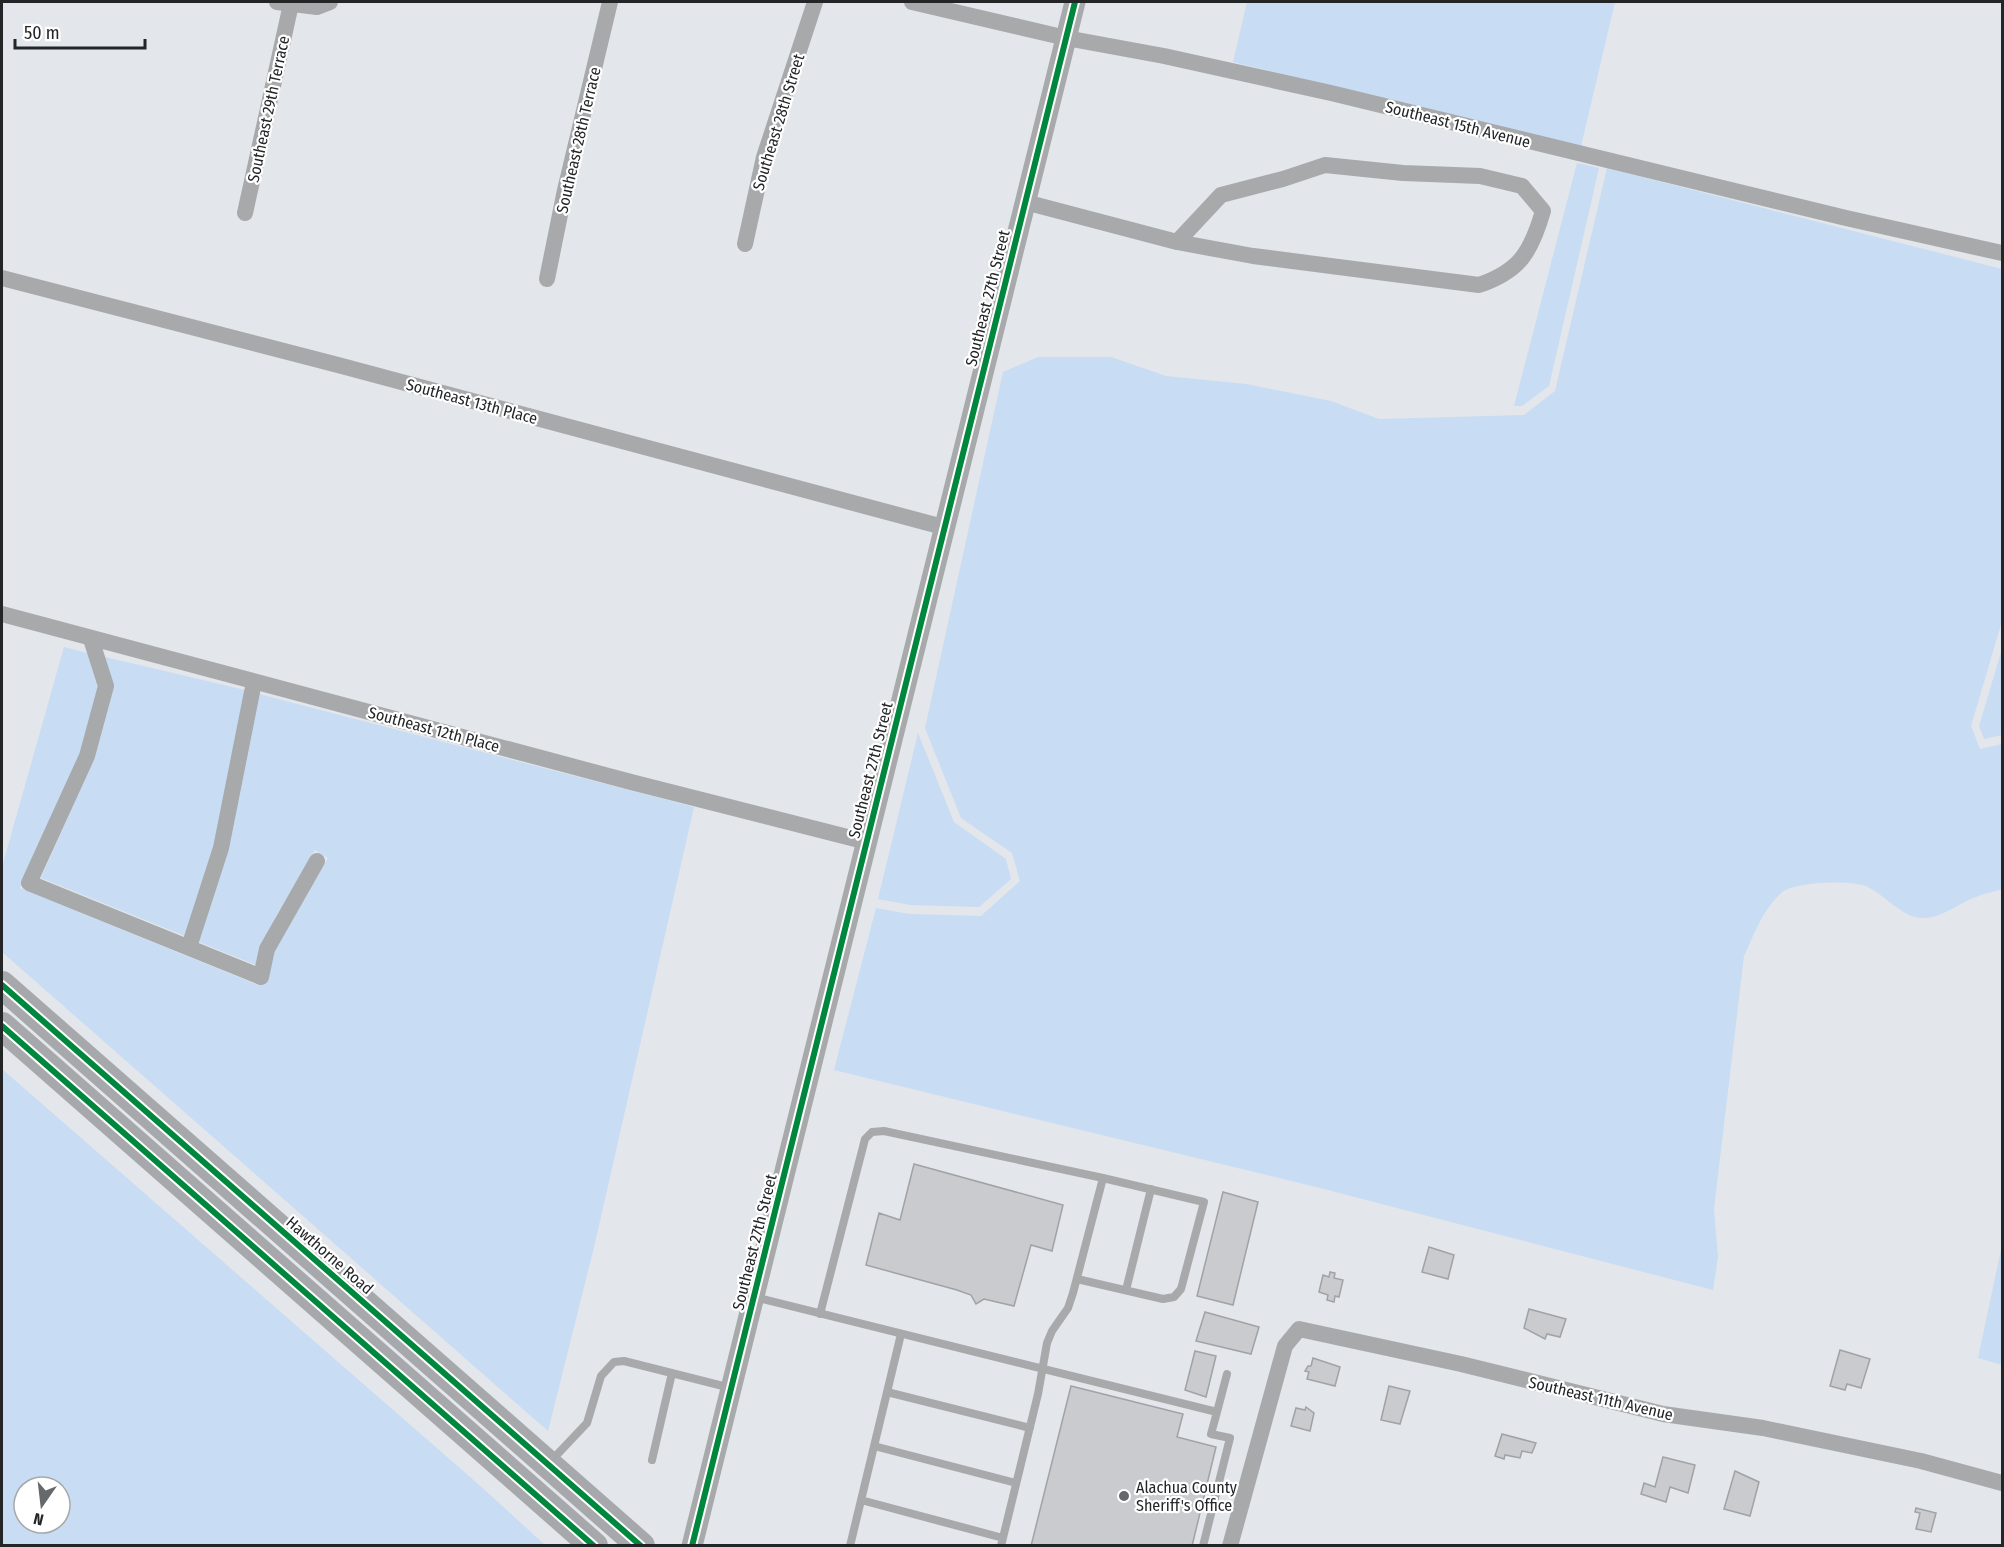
<svg xmlns="http://www.w3.org/2000/svg" width="2004" height="1547" viewBox="0 0 2004 1547" font-family="'Fira Sans Condensed',sans-serif">
<style>
.green{fill:#c8dcf4;fill-rule:evenodd}
.building{fill:#c9cbce;stroke:#a0a2a5;stroke-width:1.5}
.lines{fill:none;stroke-linecap:round;stroke-linejoin:round}
.service{stroke:#a7a9aa;stroke-width:8}
.minor{stroke:#a7a9aa;stroke-width:16}
.tertiary{stroke:#a7a9aa;stroke-width:21}
.trunk{stroke:#a7a8ac;stroke-width:28}
.cycleway-casing{stroke:#fff;stroke-width:10}
.cycleway{stroke:#00873e;stroke-width:6}
.poi-dot{fill:#66696b;stroke:#fff;stroke-width:2}
.labels{text-anchor:middle;stroke-width:4.5;stroke-linejoin:round;paint-order:stroke}
.street-label{font-size:16px;fill:#232527;stroke:#fff}
.poi-label{font-size:16px;fill:#232527;stroke:#fff;text-anchor:start}
</style>
<rect width="100%" height="100%" fill="#e3e6ea"/>
<path class="green" d="M1247,2H1615L1581,146L1233,62Z
M1577,163L1599,168L1549,386L1522,406H1514Z
M1607,168L2002,269V621L1971,726L1980,749L2002,744V889C1994,892 1985,893 1976,897C1958,903 1942,919 1921,918C1900,916 1884,894 1866,886C1850,880 1794,881 1781,893C1763,909 1754,934 1744,956L1714,1209L1718,1257L1713,1290L1320,1188L834,1070L876,908L909,914L981,916L1020,881L1012,853L961,818L925,728L1003,372L1038,357H1111L1166,376L1246,384L1331,401L1379,419L1524,415L1555,391Z
M64,647L87,653L98,687L80,754L20,888L258,985L268,978L274,952L328,858L315,850L276,916L256,965L199,942L259,694L694,807L595,1243L548,1431L2,952V867Z
M2002,649V735L1984,739L1979,726Z
M105,657L245,690L214,847L185,936L41,878L94,758Z
M918,733L954,822L1006,859L1011,879L979,907L910,905L878,899Z
M2,1069L477,1483L545,1545H2ZM24,1487H60V1523H24Z
M2002,1245V1365L1978,1358Z"/>
<path class="building" d="M914,1164L1063,1205L1052,1251L1031,1245L1014,1306L984,1299L976,1304L971,1295L957,1290L866,1265L879,1213L900,1220Z
M1223,1192L1258,1202L1233,1305L1197,1296Z
M1429,1247L1454,1255L1448,1279L1422,1272Z
M1330,1272L1335,1273L1334,1278L1343,1280L1339,1297L1335,1296L1334,1302L1327,1300L1328,1295L1319,1292L1323,1275L1329,1277Z
M1529,1309L1566,1319L1560,1337L1547,1334L1545,1339L1524,1328Z
M1205,1312L1259,1327L1251,1354L1196,1341Z
M1840,1350L1870,1359L1861,1388L1847,1384L1845,1390L1830,1386Z
M1195,1351L1216,1356L1206,1397L1185,1390Z
M1313,1358L1340,1367L1335,1386L1307,1379L1309,1372L1305,1371L1308,1366H1311Z
M1071,1386L1183,1414L1177,1437L1216,1447L1192,1546H1031Z
M1389,1386L1410,1391L1400,1424L1381,1420Z
M1306,1407L1314,1413L1310,1431L1291,1426L1296,1408L1305,1410Z
M1502,1434L1536,1443L1532,1453L1522,1451L1520,1458L1505,1455L1504,1459L1495,1456Z
M1663,1457L1695,1465L1688,1493L1670,1487L1666,1502L1641,1494L1644,1483L1655,1487Z
M1735,1471L1759,1482L1750,1516L1724,1509Z
M1916,1508L1936,1513L1931,1532L1916,1529L1920,1513L1915,1512Z"/>
<g class="lines">
<path class="service" d="M1077,1279L1163,1299L1174,1297L1181,1289L1204,1202L1103,1178
M1126,1290L1151,1189
M754,1297L1217,1412L1211,1434L1230,1438L1203,1546
M820,1314L865,1139L872,1132L884,1131L1103,1178L1073,1293L1068,1308L1052,1331L1047,1343L1038,1394L1001,1546
M887,1392L1030,1428
M1217,1412L1227,1374
M874,1446L1016,1483
M652,1460L672,1373
M551,1461L587,1423L601,1376L614,1362L624,1361L731,1388
M861,1500L1003,1538
M850,1546L901,1334"/>
<path class="minor" d="M277,2L317,7L330,2
M912,2L1066,38L1164,56L1331,93L1846,218L2002,253
M1325,165L1403,173L1480,176L1522,186L1543,211C1531,252 1520,271 1479,285L1253,256L1177,242L1221,195L1283,179Z
M1025,202L1177,242
M245,213L291,4
M745,244L764,157L815,2
M2,278L338,365L943,527
M547,279L565,190L610,2
M2,614L631,782L867,842
M91,639L106,686L87,756L29,883L261,977L267,949L317,861
M189,947L221,848L254,682
M1230,1546L1285,1346L1299,1329L1461,1364L1663,1414L1763,1428L1921,1461L2002,1483"/>
<path class="tertiary" d="M692,1546L1075,2"/>
<path class="trunk" d="M2,985L641,1546
M2,1026L594,1546"/>
<g class="cycleway-casing">
<path id="cycleway" d="M2,985L641,1546
M2,1026L594,1546
M692,1546L1075,2"/>
</g>
<use href="#cycleway" class="cycleway"/>
</g>
<circle class="poi-dot" cx="1124" cy="1496" r="6"/>
<g class="labels">
<g class="street-label">
<text transform="translate(268 109) rotate(-78)" y="6">Southeast 29th Terrace</text>
<text transform="translate(778 122) rotate(-73)" y="6">Southeast 28th Street</text>
<text transform="translate(1458 124) rotate(14)" y="6">Southeast 15th Avenue</text>
<text transform="translate(578 140) rotate(-77)" y="6">Southeast 28th Terrace</text>
<text transform="translate(987 298) rotate(-76)" y="6">Southeast 27th Street</text>
<text transform="translate(472 401) rotate(15)" y="6">Southeast 13th Place</text>
<text transform="translate(434 729) rotate(15)" y="6">Southeast 12th Place</text>
<text transform="translate(870 770) rotate(-76)" y="6">Southeast 27th Street</text>
<text transform="translate(754 1242) rotate(-76)" y="6">Southeast 27th Street</text>
<text transform="translate(330 1255) rotate(41)" y="6">Hawthorne Road</text>
<text transform="translate(1601 1398) rotate(13)" y="6">Southeast 11th Avenue</text>
</g>
<g class="poi-label">
<text x="1136" y="1493">Alachua County<tspan x="1136" dy="18">Sheriff's Office</tspan></text>
</g>
</g>
<rect width="2004" height="1547" fill="none" stroke="#232527" stroke-width="6"/>
<g transform="translate(42 1505) rotate(194)"><circle r="28" fill="#ffffff" stroke="#a7a8a9" stroke-width="1.5"/>
<path d="M0-4.5L10 22L0 15L-10 22Z" fill="#66696b"/>
<text y="-9" font-size="16" font-weight="bold" text-anchor="middle" fill="#232527">N</text>
</g>
<path d="M15 39v9h130v-9" fill="none" stroke="#232527" stroke-width="3"/>
<text x="24" y="39" font-size="18" fill="#232527" stroke="#ffffff" stroke-width="4.5" paint-order="stroke">50 m</text>
</svg>
